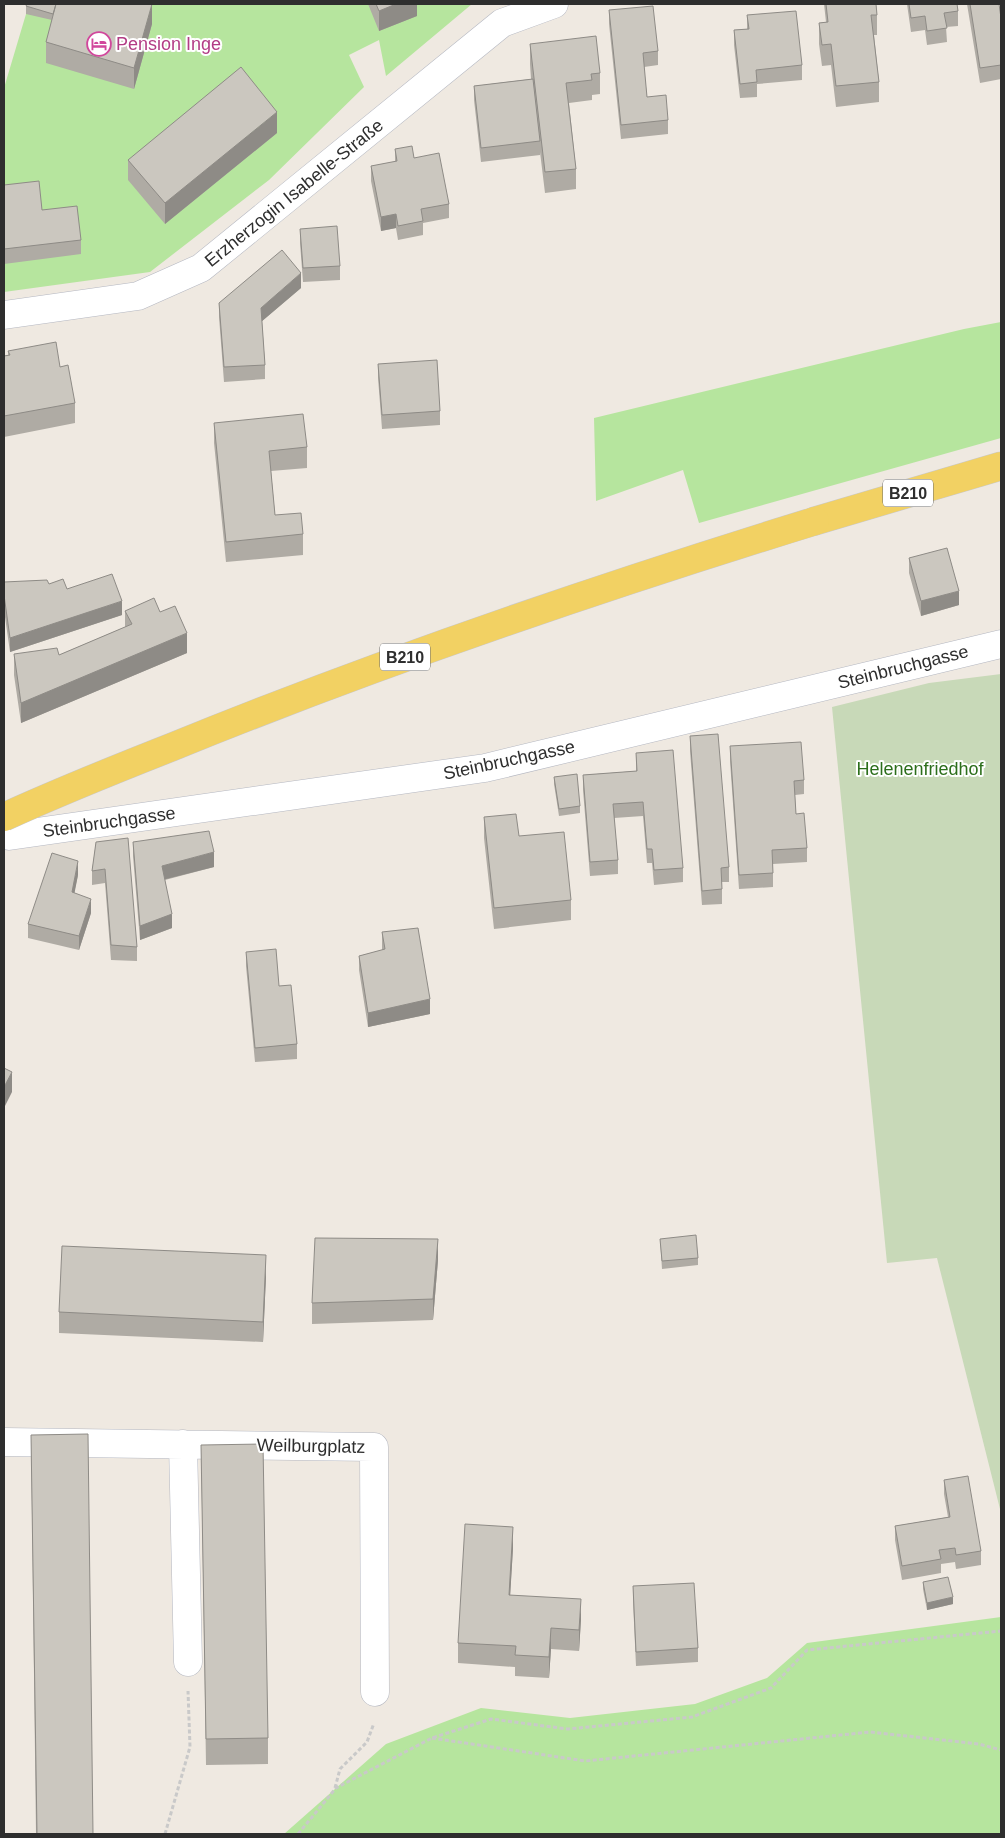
<svg xmlns="http://www.w3.org/2000/svg" width="1005" height="1838" viewBox="0 0 1005 1838" font-family="Arial,sans-serif">
<style>
.green{fill:#b6e59e}
.cemetery{fill:#c8d9b8}
.lines{fill:none;stroke-linecap:round;stroke-linejoin:round}
.minor-casing{stroke:#b4b7c1;stroke-width:29}
.major-casing{stroke:#c9c9c9;stroke-width:29}
.path{stroke:#c9c9c9;stroke-width:3;stroke-dasharray:4 2.5;stroke-linecap:butt}
.minor{stroke:#fff;stroke-width:28}
.major{stroke:#f2d163;stroke-width:28}
.major-bridge-casing{stroke:#c9c9c9;stroke-width:29;stroke-linecap:butt}
.major-bridge{stroke:#f2d163;stroke-width:28}
.wall{fill:#afaba4}
.shaded-wall{fill:#8e8b86}
.building{fill:#cbc7bf;stroke:#8e8b86}
.labels{text-anchor:middle;stroke-width:4;stroke-linejoin:round;paint-order:stroke}
.shield{fill:#fff;stroke:#6d6d6d;stroke-width:1}
.shield-label{font-size:16px;font-weight:bold;fill:#2e2e2e}
.hotel-label{font-size:18px;fill:#b23c85;stroke:#fff;text-anchor:start}
.street-label{font-size:18px;fill:#2e2e2e;stroke:#fff}
.park-label{font-size:18px;fill:#2c6e1b;stroke:#fff}
</style>
<rect width="100%" height="100%" fill="#efe9e1"/>
<path class="green" d="M29,4H472L386,76L379,40L349,55L364,87L269,180L150,272L4,292V88Z
M1001,322V438L699,523L683,470L596,501L594,418L964,329Z
M1001,1617V1834H284L386,1744L481,1708L570,1718L695,1704L767,1678L807,1643Z"/>
<path class="cemetery" d="M1001,674V1513L937,1258L887,1263L832,707L929,683Z"/>
<g class="lines">
<g class="minor-casing">
<path id="minor" d="M4,315L138,296L201,268L502,23L554,4
M9,836L485,768L1001,644
M4,1442L374,1447L375,1692
M183,1444L188,1662"/>
</g>
<g class="major-casing">
<path id="major" d="M815,521L1001,466"/>
</g>
<path class="path" d="M432,1738L585,1761L870,1732L979,1744L1001,1750
M335,1788L340,1769L367,1742L374,1723
M165,1834L190,1747L188,1691
M298,1834L336,1788L432,1738L491,1719L568,1729L692,1717L771,1688L807,1650L1001,1631"/>
<use href="#minor" class="minor"/>
<use href="#major" class="major"/>
<g class="major-bridge-casing">
<path id="major-bridge" d="M4,817C59,792 116,769 172,747C383,661 598,588 815,521"/>
</g>
<use href="#major-bridge" class="major-bridge"/>
</g>
<path class="wall" d="M368,4H417V16L379,31Z
M824,4H876L877,15V35H874L879,82V102L836,107L831,65L822,66L819,44V23L826,22Z
M907,4H957L958,11V26L946,27L947,42L927,45L925,30L911,32Z
M967,4H999L1001,18V79L980,83Z
M26,6L152,24L134,89L46,63V42L52,20L26,14Z
M609,10L658,51V65L644,67L647,97L668,120V134L621,139L609,24Z
M747,15L802,65V80L757,84V97L740,98L734,45V30L747,29Z
M530,44L600,73V94L592,95V100L569,103L576,169V189L545,193L540,152V155L481,162L474,100V86L531,79L530,64Z
M277,133L165,224L128,180V160Z
M395,149L414,158L449,204V218L423,223V235L398,240L396,228L381,231L371,181V166L395,162Z
M4,185L81,240V254L4,264Z
M300,229L340,266V280L303,282L300,243Z
M301,288L262,321L265,365V379L224,382L219,317V303Z
M8,351L60,367L75,403V423L4,437V356L8,355Z
M378,364L440,411V425L382,429L378,378Z
M214,423L307,447V468L271,471L275,515L303,534V555L226,562L214,443Z
M909,558L959,605L921,616L909,573Z
M4,582L49,584L67,589L122,615L10,652L4,610Z
M125,611L160,612L187,653L21,723L14,675V654L59,655L125,627Z
M690,736L729,867V882H722V904L702,905L690,751Z
M730,746L804,780V794L795,795L796,814L807,848V862L773,864V887L739,889L730,761Z
M636,753L683,868V882L654,885L652,863H647L643,816L614,818L618,860V874L590,876L583,790V775L636,771Z
M554,777L580,806V813L559,816L554,784Z
M484,817L519,836L571,900V920L494,929L484,838Z
M96,842L137,947V961L111,960L105,883L92,885V871Z
M133,842L214,867L165,880L172,928L140,940L133,856Z
M78,875L74,893L91,913L79,950L28,938V924Z
M382,932L430,1014L368,1027L359,970V956L382,950Z
M246,952L279,986L297,1044V1059L255,1062L246,966Z
M660,1239L698,1258V1265L662,1269Z
M438,1260L433,1320L312,1324V1303Z
M266,1276L263,1342L59,1333V1312Z
M31,1435L93,1834H36Z
M201,1445L268,1738V1764L206,1765Z
M944,1480L981,1551V1565L956,1569L955,1562L941,1564V1573L902,1580L895,1540V1526L948,1517L944,1494Z
M513,1548L510,1595L581,1619L579,1651L551,1649L549,1678L515,1676V1667L458,1663V1643Z
M923,1582L953,1604L927,1610L923,1589Z
M633,1586L698,1648V1662L636,1666L633,1601Z"/>
<path class="shaded-wall" d="M152,4V24L134,89V68Z
M396,4H417V16L379,31V11Z
M277,112V133L165,224V203Z
M396,214V228L381,231V217Z
M301,273V288L261,322V308Z
M959,591V605L921,616V601Z
M122,601V615L10,652V638Z
M187,633V653L21,723V703Z
M214,852V867L162,880V866Z
M78,861V875L72,906V892Z
M91,899V913L79,950V936Z
M172,914V928L140,940V926Z
M430,999V1014L368,1027V1013Z
M12,1072V1092L4,1108V1087Z
M438,1239V1260L433,1320V1299Z
M266,1255V1276L263,1342V1322Z
M513,1527V1548L509,1615V1595Z
M953,1597V1604L927,1610V1603Z
M581,1599V1619L579,1651V1630Z
M551,1628V1649L549,1678V1657Z"/>
<path class="building" d="M27,4H56L53,14L26,6Z
M56,4H152L134,68L46,42Z
M376,4H396L379,11Z
M826,4H876L877,15H871L879,82L836,86L831,44L822,45L819,23L828,22Z
M909,4H957L958,11L944,13L947,28L927,31L925,16L911,18Z
M970,4H999L1001,18V65L980,68Z
M653,6L658,51L643,53L647,97L666,95L668,120L621,125L609,10Z
M796,11L802,65L756,70L757,82L740,84L734,30L749,29L747,15Z
M596,36L600,73L591,74L592,80L566,83L576,169L545,172L530,44Z
M241,67L277,112L165,203L128,160Z
M533,79L540,141L481,148L474,86Z
M412,146L414,158L439,153L449,204L421,209L423,221L398,226L396,214L381,217L371,166L397,161L395,149Z
M39,181L42,210L77,206L81,240L4,249V185Z
M337,226L340,266L303,268L300,229Z
M282,250L301,273L261,308L265,365L224,367L219,303Z
M56,342L60,367L68,365L75,403L4,416V356L10,355L8,351Z
M437,360L440,411L382,415L378,364Z
M303,414L307,447L269,451L275,515L301,513L303,534L226,542L214,423Z
M947,548L959,591L921,601L909,558Z
M112,574L122,601L10,638L4,595V582L47,580L49,584L63,579L67,589Z
M154,598L160,612L175,606L187,633L21,703L14,654L57,648L59,655L132,624L125,611Z
M718,734L729,867L721,868L722,889L702,891L690,736Z
M801,742L804,780L794,781L796,814L804,813L807,848L772,850L773,873L739,875L730,746Z
M673,750L683,868L654,870L652,849H647L643,802L613,804L618,860L590,862L583,775L637,771L636,753Z
M577,774L580,806L559,809L554,777Z
M516,814L519,836L564,832L571,900L494,908L484,817Z
M209,831L214,852L162,866L172,914L140,926L133,842Z
M128,838L137,947L111,945L105,869L92,871L96,842Z
M52,853L78,861L72,892L91,899L79,936L28,924Z
M418,928L430,999L368,1013L359,956L385,949L382,932Z
M276,949L279,986L291,985L297,1044L255,1048L246,952Z
M4,1068L12,1072L4,1087Z
M696,1235L698,1258L662,1261L660,1239Z
M315,1238L438,1239L433,1299L312,1303Z
M62,1246L266,1255L263,1322L59,1312Z
M88,1434L93,1834H37L31,1435Z
M263,1444L268,1738L206,1739L201,1445Z
M968,1476L981,1551L956,1555L955,1548L939,1550L941,1559L902,1566L895,1526L950,1517L944,1480Z
M465,1524L513,1527L509,1595L581,1599L579,1630L551,1628L549,1657L515,1655L516,1646L458,1643Z
M948,1577L953,1597L927,1603L923,1582Z
M694,1583L698,1648L636,1652L633,1586Z"/>
<defs>
<g id="hotel-ring" transform="scale(1.25)"><circle r="9.5" fill="#fff" stroke="#d1479c" stroke-width="1.5"/><path d="M-6-4.5h1.5V1H6V5H4.5V3h-9V5H-6ZM-4 0a1.8 1.8 0 1 1 3.6 0ZM.5 0V-2.5h3Q6-2.5 6 0Z" fill="#d1479c"/></g>
</defs>
<g fill-rule="evenodd">
<use href="#hotel-ring" x="99" y="44"/>
</g>
<g class="labels">
<g class="shield">
<rect x="883" y="479.5" width="50" height="27" rx="4"/>
<rect x="380" y="643.5" width="50" height="27" rx="4"/>
</g>
<g class="shield-label">
<text x="908" y="499">B210</text>
<text x="405" y="663">B210</text>
</g>
<g class="hotel-label">
<text x="116" y="50">Pension Inge</text>
</g>
<g class="street-label">
<text transform="translate(294 193) rotate(-39)" y="6">Erzherzogin Isabelle-Straße</text>
<text transform="translate(903 667) rotate(-14)" y="6">Steinbruchgasse</text>
<text transform="translate(509 760) rotate(-12)" y="6">Steinbruchgasse</text>
<text transform="translate(109 822) rotate(-8)" y="6">Steinbruchgasse</text>
<text transform="translate(311 1446) rotate(1)" y="6">Weilburgplatz</text>
</g>
<g class="park-label">
<text x="920" y="775">Helenenfriedhof</text>
</g>
</g>
<rect width="1005" height="1838" fill="none" stroke="#2e2e2e" stroke-width="10"/>
</svg>
